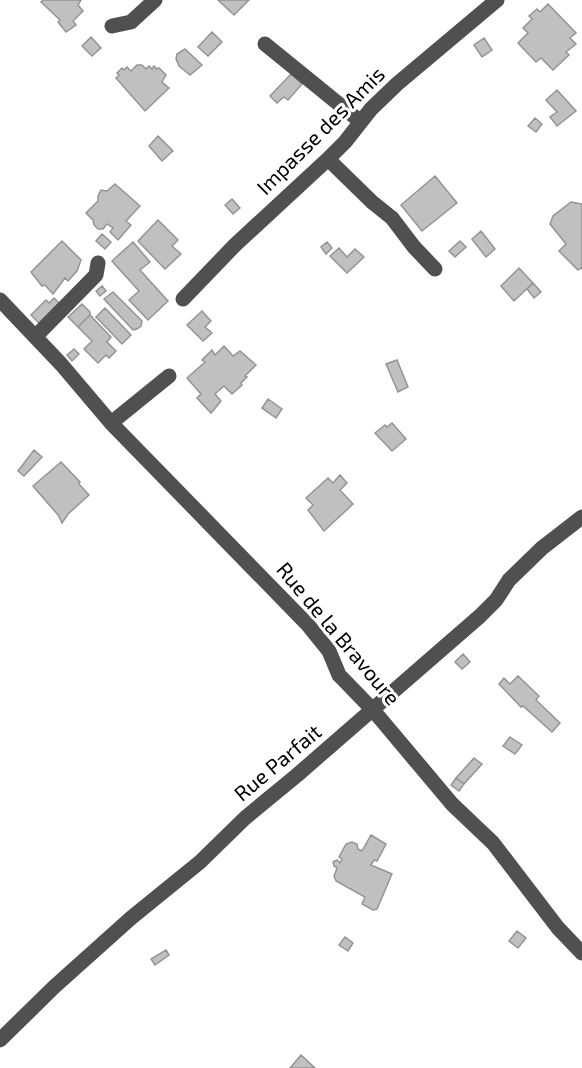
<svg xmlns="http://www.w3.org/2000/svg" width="582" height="1068" viewBox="0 0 582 1068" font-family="'Exo 2',sans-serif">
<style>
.building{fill:#c0c0c0;stroke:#949494;stroke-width:1.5}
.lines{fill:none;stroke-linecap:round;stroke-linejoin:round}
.minor{stroke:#505050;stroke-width:15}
.labels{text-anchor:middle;stroke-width:6;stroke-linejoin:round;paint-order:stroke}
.street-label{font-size:21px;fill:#000;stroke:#fff}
</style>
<rect width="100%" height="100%" fill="#fff"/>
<path class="building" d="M43,0H81L78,5L83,11L73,21L76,25L66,32L58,22L60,20L41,2Z
M218,0H249L234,15Z
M548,4L576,33L570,38L576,44L566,52L569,55L553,70L541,58L536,62L518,43L528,33L523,28L532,19L529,16L537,9L540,12Z
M212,32L222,42L208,56L198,47Z
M91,37L101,48L92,56L82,46Z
M484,38L492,50L482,57L474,45Z
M185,49L202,65L190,75L179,66L176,59L177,54Z
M137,65H142L146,69L149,66L152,69L154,66L157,69L159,68L166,75L162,82L169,88L145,111L116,78L119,75L117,73L122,68L124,70L127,67L131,71Z
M291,74L302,84L288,100L284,97L277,103L270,96Z
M557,90L576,111L557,126L550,117L557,112L546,100Z
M535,118L542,124L536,132L528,126Z
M158,136L173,151L162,161L149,146Z
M435,176L457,203L422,231L401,205Z
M115,184L140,206L126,221L131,225L118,240L110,232L113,228L107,224L103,229H98L94,225L93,220L86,213L98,201V196L101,190L107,191Z
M232,199L240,208L233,214L225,205Z
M571,202L582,204V269L581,268L578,270L559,251L566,244L550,224L553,216Z
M158,220L178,240L172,246L181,254L165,269L138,241Z
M481,231L495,249L486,257L472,239Z
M102,234L111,242L105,249L96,241Z
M62,241L81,260L77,271L68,281L65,278L53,294L45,285L42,286L31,272Z
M460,241L466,247L455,257L449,251Z
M133,242L150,262L140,270L168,301L148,320L129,300L139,291L112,261Z
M327,242L332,248L326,254L321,247Z
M339,248L347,257L355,249L364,257L347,273L330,256Z
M519,268L533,283L514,301L501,286Z
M533,283L541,292L534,298L527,289Z
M102,286L106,291L100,296L96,291Z
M113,292L142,321L141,326L137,329L133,330L104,299Z
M54,298L59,303L39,323L31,315L46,300L49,303Z
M82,304L90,312V315L78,327L68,317Z
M105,308L131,335L122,344L96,317Z
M202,311L211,321L205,327L212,333L203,341L187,325Z
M90,315L111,337L107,342L116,351L109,358L106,355L98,363L84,349L92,341L78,327Z
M224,346L233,356L240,351L256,365L245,376L247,377L241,383L242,385L232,394L224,386L215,394L221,401L211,413L197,398L201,394L187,378L205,362L202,360L212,350L215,355Z
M74,349L79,354L72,361L67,355Z
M397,360L408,387L398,392L386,364Z
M268,399L282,409L276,418L262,408Z
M392,423L406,439L392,451L375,433L385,425L387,427Z
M34,450L42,457L24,476L18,471Z
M61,462L80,482L79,484L89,495L68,514L62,523L58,515L33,486Z
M340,475L347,483L340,490L353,504L324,531L308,510L313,505L306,498L328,478L333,483Z
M463,654L470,662L462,669L455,662Z
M518,676L539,696L536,700L560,723L552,732L523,706L521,707L499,684L504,678L510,684Z
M510,737L522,745L515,754L503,746Z
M474,758L482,764L464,784L456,778Z
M456,778L464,784L459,791L451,785Z
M371,835L386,844L377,861L374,860L371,865L392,874L377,909L373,910L362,904L365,897L336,881L334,876L337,868L334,866L333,862L337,860L340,863L342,859L339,857L346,844L352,842L357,844L358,849L362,851Z
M517,931L526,938L518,948L509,941Z
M345,937L353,943L348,951L339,945Z
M166,950L169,955L155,965L151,959Z
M301,1055L315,1068H290Z"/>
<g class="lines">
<path class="minor" d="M112,26L131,22L155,0
M265,44L361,122
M328,159L372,202L392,218L414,247L435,269
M183,299L235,245L328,159L345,142L371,109L397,84L497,0
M0,300L61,364L111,423L308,625L329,651L339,675L373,710L452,804L493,843L558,928L582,953
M35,337L96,275L98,263
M111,423L169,376
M0,1040L54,987L131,918L200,862L245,818L296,776L480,616L496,600L509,580L542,548L582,517"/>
</g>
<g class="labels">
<g class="street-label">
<text transform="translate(321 131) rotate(-45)" y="7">Impasse des Amis</text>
<text transform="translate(338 634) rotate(50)" y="7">Rue de la Bravoure</text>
<text transform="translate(278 763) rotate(-40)" y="7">Rue Parfait</text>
</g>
</g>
</svg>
